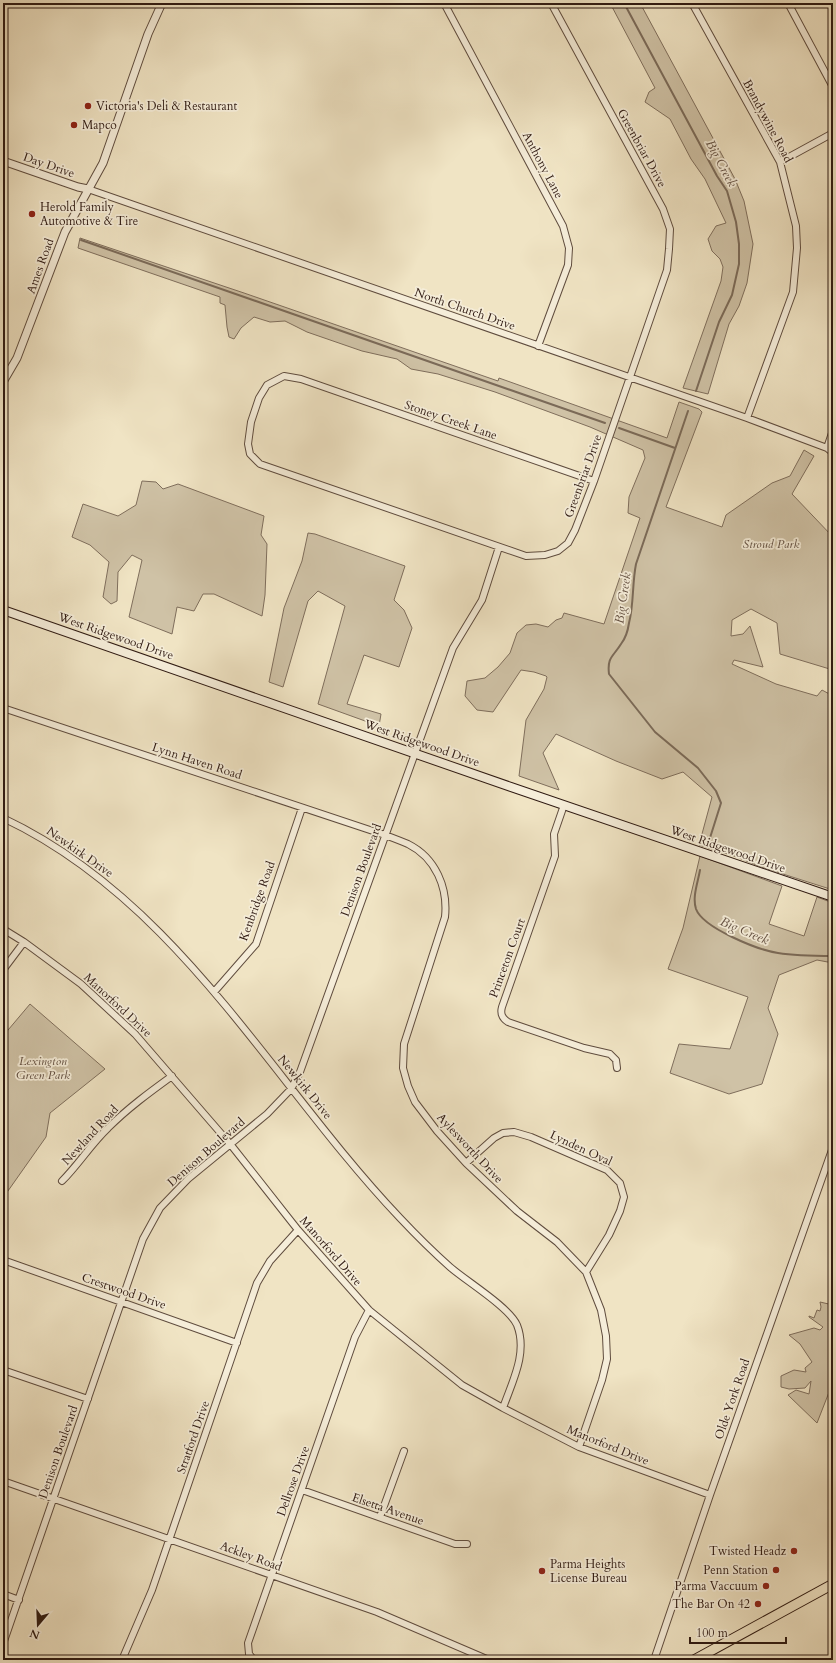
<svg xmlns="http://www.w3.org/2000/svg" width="836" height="1663" viewBox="0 0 836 1663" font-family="Cardo,serif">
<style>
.green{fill:#cfc2a6;stroke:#7f6e5c}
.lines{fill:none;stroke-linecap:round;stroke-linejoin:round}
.stream{stroke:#7b6a58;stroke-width:2}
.minor-casing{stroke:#5f4c3e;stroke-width:8}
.tertiary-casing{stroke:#5f4c3e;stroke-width:9}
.secondary-casing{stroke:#2f1a12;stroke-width:10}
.primary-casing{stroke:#2f1a12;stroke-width:11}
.minor{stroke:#f5edd9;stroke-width:6}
.tertiary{stroke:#f5edd9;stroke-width:7}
.secondary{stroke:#f5edd9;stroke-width:8}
.primary{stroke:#f0e4c4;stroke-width:9}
.poi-dot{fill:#8f2418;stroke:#f5edd9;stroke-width:1.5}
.labels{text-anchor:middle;stroke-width:3.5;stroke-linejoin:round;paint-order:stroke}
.poi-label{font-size:12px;fill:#2f1a12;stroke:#f5edd9;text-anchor:start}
.street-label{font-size:12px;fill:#2f1a12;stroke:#f5edd9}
.park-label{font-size:12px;font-style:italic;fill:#5f4c3e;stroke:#f5edd9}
.water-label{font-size:13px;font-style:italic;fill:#624f41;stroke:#f5edd9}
</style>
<rect width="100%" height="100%" fill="#f0e4c4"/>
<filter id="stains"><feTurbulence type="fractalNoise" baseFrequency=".005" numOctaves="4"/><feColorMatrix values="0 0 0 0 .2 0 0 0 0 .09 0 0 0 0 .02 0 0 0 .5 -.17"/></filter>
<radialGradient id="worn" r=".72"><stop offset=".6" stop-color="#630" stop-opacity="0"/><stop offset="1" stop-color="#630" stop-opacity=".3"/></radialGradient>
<path class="green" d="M610,3H640L735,179L744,201L753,244L747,283L739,306L729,324L708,394L683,388L721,281L723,267L720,259L712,251L708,239L716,226L726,223L705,179L691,159L670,119L645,102L649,92L655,88Z
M80,238L244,293L498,381L499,378L667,438L679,402L699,409L702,412L666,507L722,527L726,515L772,483L790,476L804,450L814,456L792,494L833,537V648L830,653L833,656V670L780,654L777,623L751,609L732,620L731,636L743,634L750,626L763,667L734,660L732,664L776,684L817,696L822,690L833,696V890L761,867L734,856L699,845L712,797L683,772L662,779L616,761L556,734L543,753L559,790L519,776L526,720L544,689L547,677L546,676L534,672L521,670L493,712L477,710L465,696L467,681L485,678L498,667L510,653L517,633L526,625L536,624L548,627L556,620L562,618L564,613L604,624L640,518L628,513L629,497L645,458L643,450L590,427L495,392L438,374L411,369L397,359L362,351L307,332L285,321L270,322L254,317L241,328L234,339L229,337L227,327L225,305L220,303V297L78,248Z
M142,481L156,482L163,489L178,484L264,516L261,535L267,544L265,595L262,616L214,594H203L194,611L177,607L172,634L129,617L142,560L132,555L118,572L117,601L111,604L103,597L109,562L90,545L72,537L83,504L118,516L136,505Z
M308,533L315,534L405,566L394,600L404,610L412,628L399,667L364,655L347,704L381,714L379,726L318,704L345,606L318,591L308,601L283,687L269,682L284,608L302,561Z
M700,856L782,886L769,924L804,936L817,897L833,903V963L817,960L779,975L768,1008L778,1034L762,1084L729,1094L670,1073L679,1044L730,1049L748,997L668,969L683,928Z
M30,1004L105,1069L50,1113L46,1137L3,1198V1036Z
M820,1302L833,1305V1382L817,1423L788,1395L796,1390L809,1394L811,1381L805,1388L789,1389L781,1387V1376L794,1370L806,1372L805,1368L812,1362L800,1344L789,1335L814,1328L820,1330L823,1327L809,1317V1316L814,1318L817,1310L820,1311L821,1307Z"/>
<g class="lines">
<path class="stream" d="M624,3L717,176L727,191L736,222L739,244V264L732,295L719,322L696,391
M81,240L605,423
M688,411L636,564C632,584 634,604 629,623C628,630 625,639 621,644C613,657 607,657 609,674L655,732L698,768L716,791L721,803L709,841
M619,428L675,448
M700,870C698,882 692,897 696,909C703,928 758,950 778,953C796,956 815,956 833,956"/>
<g class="minor-casing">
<path id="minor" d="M444,3L563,226L569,248L568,265L538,346
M551,3L663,209L670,229L669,249L667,270L594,481L575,530L568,543L558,551L545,555L526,556L260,464L250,454L248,444L251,422L259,398L267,385L284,376L301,379L594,481
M692,3L780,162L796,226L797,248L793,292L747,418
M788,3L833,87
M780,162L833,133
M88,189L747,418L827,448L833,453
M827,448L833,430
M3,708L385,835C393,838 401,841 408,844C436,858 448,888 445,917L404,1044L403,1068L408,1086L415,1102L437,1131L466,1163L517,1211L557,1242L586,1272L601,1310L606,1336L607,1359L602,1380L579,1447
M564,805L554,834L555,856L502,1007C500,1014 502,1018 508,1022L584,1048L610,1054L616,1060L617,1068
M3,818C179,901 271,1082 400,1218C416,1235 432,1251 450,1267C466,1281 509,1307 517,1325C528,1353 512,1382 503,1408
M3,929L24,942L81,984L135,1034L231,1145L298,1230L369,1310L462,1385L503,1408L579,1447L710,1495
M3,970L24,942
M214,992L256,944L302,808
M466,1163L494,1138L503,1133L514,1132L531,1137L607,1170L620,1183L624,1197L620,1211L609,1235L586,1272
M62,1181C79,1164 91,1144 108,1128C128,1108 150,1092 172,1076
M3,1260L237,1343
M3,1370L88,1399
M3,1481L377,1612L489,1660
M302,1490L455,1544H467
M380,1517L404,1451
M3,1594L19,1600
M3,1644L143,1239L160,1208L188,1179L267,1114L291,1089L300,1072L453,648L482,600L499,547
M122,1660L152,1590L257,1283L270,1261L298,1230
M254,1660L249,1654L248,1643L355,1337L369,1310
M654,1660L710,1495L833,1147"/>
</g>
<g class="tertiary-casing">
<path id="tertiary" d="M3,161L78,187L88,189
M3,382L17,358L65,232L103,163L148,34L162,3"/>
</g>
<g class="secondary-casing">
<path id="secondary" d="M3,610L511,787L833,897"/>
</g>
<g class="primary-casing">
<path id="primary" d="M694,1660L833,1584"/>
</g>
<use href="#minor" class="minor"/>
<use href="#tertiary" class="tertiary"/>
<use href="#secondary" class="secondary"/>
<use href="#primary" class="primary"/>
</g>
<g class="poi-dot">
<circle cx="88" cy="106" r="4"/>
<circle cx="74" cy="125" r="4"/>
<circle cx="32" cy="214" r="4"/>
<circle cx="794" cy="1551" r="4"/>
<circle cx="776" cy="1570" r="4"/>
<circle cx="542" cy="1571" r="4"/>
<circle cx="766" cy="1586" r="4"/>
<circle cx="758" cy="1604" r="4"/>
</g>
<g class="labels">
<g class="poi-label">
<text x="96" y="110">Victoria's Deli &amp; Restaurant</text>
<text x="82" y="129">Mapco</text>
<text x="40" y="211">Herold Family<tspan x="40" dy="14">Automotive &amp; Tire</tspan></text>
<text x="786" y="1555" text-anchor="end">Twisted Headz</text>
<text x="550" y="1568">Parma Heights<tspan x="550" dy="14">License Bureau</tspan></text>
<text x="768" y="1574" text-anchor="end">Penn Station</text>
<text x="758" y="1590" text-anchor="end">Parma Vaccuum</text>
<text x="750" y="1608" text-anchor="end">The Bar On 42</text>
</g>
<g class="street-label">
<text transform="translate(768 121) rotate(62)" y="4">Brandywine Road</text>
<text transform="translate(642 148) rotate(61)" y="4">Greenbriar Drive</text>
<text transform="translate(49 165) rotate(19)" y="4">Day Drive</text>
<text transform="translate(543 165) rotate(62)" y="4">Anthony Lane</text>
<text transform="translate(40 266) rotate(-70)" y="4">Ames Road</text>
<text transform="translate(465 309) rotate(19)" y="4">North Church Drive</text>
<text transform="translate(451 420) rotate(19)" y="4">Stoney Creek Lane</text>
<text transform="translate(583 476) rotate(-70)" y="4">Greenbriar Drive</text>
<text transform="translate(116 636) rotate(19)" y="4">West Ridgewood Drive</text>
<text transform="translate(422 743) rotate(19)" y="4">West Ridgewood Drive</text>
<text transform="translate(197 761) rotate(18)" y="4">Lynn Haven Road</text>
<text transform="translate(728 849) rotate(19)" y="4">West Ridgewood Drive</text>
<text transform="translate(80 852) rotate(35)" y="4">Newkirk Drive</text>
<text transform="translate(361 870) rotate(-70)" y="4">Denison Boulevard</text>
<text transform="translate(257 901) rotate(-70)" y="4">Kenbridge Road</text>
<text transform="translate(507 958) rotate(-70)" y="4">Princeton Court</text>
<text transform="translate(118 1005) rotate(43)" y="4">Manorford Drive</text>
<text transform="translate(305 1087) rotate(51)" y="4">Newkirk Drive</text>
<text transform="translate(90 1135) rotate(-47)" y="4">Newland Road</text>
<text transform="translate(470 1148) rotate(47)" y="4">Aylesworth Drive</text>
<text transform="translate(581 1148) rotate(25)" y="4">Lynden Oval</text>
<text transform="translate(206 1152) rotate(-41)" y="4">Denison Boulevard</text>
<text transform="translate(331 1251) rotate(49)" y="4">Manorford Drive</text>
<text transform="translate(124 1291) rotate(19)" y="4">Crestwood Drive</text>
<text transform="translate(732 1399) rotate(-71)" y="4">Olde York Road</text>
<text transform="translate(193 1437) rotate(-71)" y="4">Stratford Drive</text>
<text transform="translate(608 1445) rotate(22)" y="4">Manorford Drive</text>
<text transform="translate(58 1452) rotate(-71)" y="4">Denison Boulevard</text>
<text transform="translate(293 1481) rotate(-70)" y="4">Dellrose Drive</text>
<text transform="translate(388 1509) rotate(19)" y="4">Elsetta Avenue</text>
<text transform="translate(251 1556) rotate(20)" y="4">Ackley Road</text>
</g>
<g class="park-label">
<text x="771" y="548">Stroud Park</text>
<text x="43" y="1065">Lexington<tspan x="43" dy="14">Green Park</tspan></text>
</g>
<g class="water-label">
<text transform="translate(722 163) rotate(62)" y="5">Big Creek</text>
<text transform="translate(622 598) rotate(-82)" y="5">Big Creek</text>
<text transform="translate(745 930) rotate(23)" y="5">Big Creek</text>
</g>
</g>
<rect width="836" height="1663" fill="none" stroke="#f0e4c4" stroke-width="16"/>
<rect x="4" y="4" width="828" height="1655" fill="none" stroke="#2f1a12" stroke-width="2"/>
<rect x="8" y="8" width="820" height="1647" fill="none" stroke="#2f1a12"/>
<g transform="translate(38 1625) rotate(199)" stroke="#f5edd9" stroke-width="3" paint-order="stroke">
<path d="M0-3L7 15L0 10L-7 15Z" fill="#2f1a12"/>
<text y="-6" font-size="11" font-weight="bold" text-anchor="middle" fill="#2f1a12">N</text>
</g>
<path d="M690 1637v6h96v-6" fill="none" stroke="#2f1a12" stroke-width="2"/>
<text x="696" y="1637" font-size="12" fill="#2f1a12" stroke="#f5edd9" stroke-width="3" paint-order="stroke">100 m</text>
<rect width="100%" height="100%" filter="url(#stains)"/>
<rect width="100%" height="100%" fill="url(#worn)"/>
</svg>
